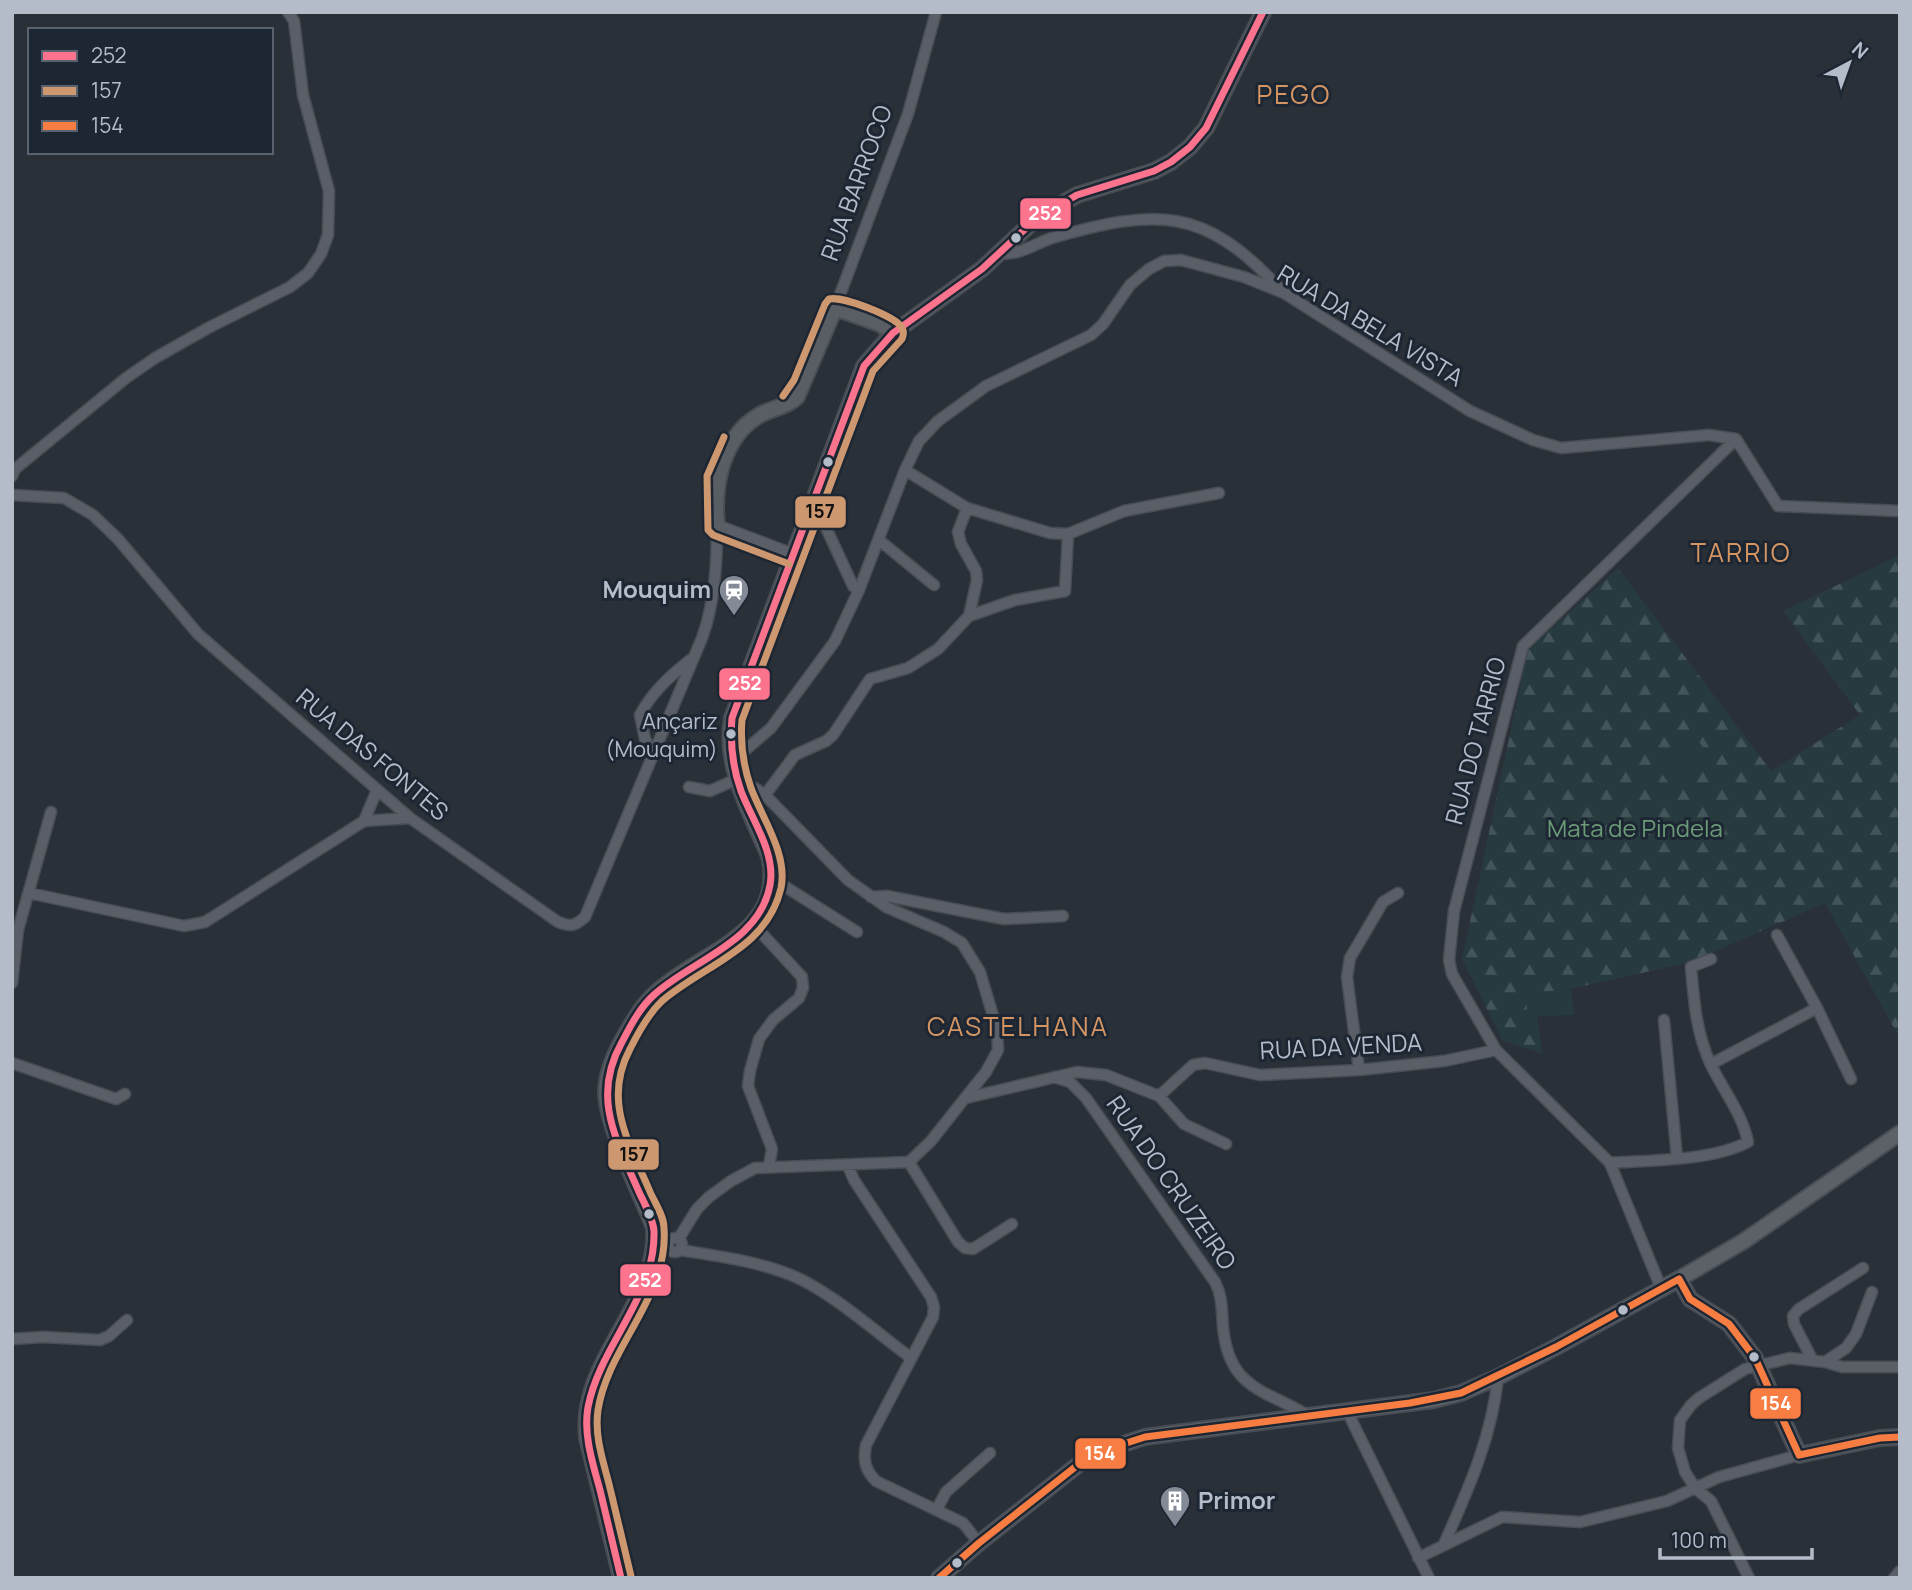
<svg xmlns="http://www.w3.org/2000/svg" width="1912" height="1590" viewBox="0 0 1912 1590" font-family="Manrope,sans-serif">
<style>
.forest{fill:url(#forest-firs)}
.garden{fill:#273a3e}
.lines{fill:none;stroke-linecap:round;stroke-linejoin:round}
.street-casing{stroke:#484c53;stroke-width:13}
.secondary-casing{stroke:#484c53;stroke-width:18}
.primary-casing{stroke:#484c55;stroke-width:18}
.street{stroke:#5a5e66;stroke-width:10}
.secondary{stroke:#595d64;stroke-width:14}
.primary{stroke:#5c6168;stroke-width:14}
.bus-1-casing{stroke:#1d2633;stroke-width:12}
.bus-2-casing{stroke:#1d2633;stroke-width:12}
.bus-3-casing{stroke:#1d2633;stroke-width:12}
.bus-1{stroke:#fc738d;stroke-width:7}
.bus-2{stroke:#cd976f;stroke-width:7}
.bus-3{stroke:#f77d43;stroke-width:7}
.bus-dot{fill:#b4bcc9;stroke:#1d2633;stroke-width:2.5}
.labels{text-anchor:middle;stroke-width:6;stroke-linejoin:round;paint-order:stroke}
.bus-label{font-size:22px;fill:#b4bcc9;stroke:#1d2633;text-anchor:end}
.street-label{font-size:24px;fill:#b4bcc9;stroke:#1d2633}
.poi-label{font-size:24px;font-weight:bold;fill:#b4bcc9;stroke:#1d2633;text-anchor:end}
.park-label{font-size:24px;fill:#6b9a76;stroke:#1d2633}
.neighbourhood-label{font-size:26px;letter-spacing:2px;fill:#d59563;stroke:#1d2633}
.line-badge{stroke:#1d2633;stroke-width:2.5}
.badge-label{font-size:19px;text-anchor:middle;font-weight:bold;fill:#fff}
.pale-badge-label{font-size:19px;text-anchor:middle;font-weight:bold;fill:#111}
</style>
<defs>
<pattern id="forest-firs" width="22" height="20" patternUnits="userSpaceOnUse" patternTransform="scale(1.75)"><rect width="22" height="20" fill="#273a3e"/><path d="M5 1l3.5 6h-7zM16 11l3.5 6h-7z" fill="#445559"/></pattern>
</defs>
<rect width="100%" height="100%" fill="#2a3038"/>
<path class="forest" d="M1900,555V1039L1825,903L1691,962L1534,997L1543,1054L1503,1041L1462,959L1528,650L1618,568L1771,771L1860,715L1783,611Z"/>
<path class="garden" d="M1696,737L1710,758L1670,785L1655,764Z
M1572,990L1574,1015L1527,1017L1526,992Z"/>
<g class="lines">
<g class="street-casing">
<path id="street" d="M1001,253C1019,256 1036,243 1052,238C1157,208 1204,206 1281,290
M835,308L908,114L936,12
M1736,439L1778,506L1900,511
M905,470L967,508L1050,533L1068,534L1124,511L1219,493
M12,476L15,469L126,378L155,358L208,328L290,287L308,273L321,254L328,235L329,191L303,95L294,21L288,12
M12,495L64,498L93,515L118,539L198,634L410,818L558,922C571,927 575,926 585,917L702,638C715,602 717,563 717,525L793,554
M812,508L822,519L853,586L859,590
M967,508L958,532L961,544L976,571L977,580L969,616
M879,540L934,585
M653,756L645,739L640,715C652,692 670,676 690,660
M731,758L743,752L771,728L835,641L859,590L905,470L919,441L938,421L986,386L1091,335L1103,324L1130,285L1149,269L1164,261L1181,260L1244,277L1284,293L1470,411L1533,440L1561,448L1709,435L1736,439
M689,787L710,791L737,779
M765,795L795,755L826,741L833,735L870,679L908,668L938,649L969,616L1015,600L1065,591L1068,534
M364,821L377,790
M773,879L857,932
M29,893L184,926L205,922L364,821L410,818
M871,897L887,896L1004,919L1063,916
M753,924L802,977L803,988L799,998L773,1020L759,1039L750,1071L748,1086L772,1149L769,1166
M1777,935L1817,1008L1851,1079
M12,983L18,930L51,812
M1664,1020L1677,1158
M12,1063L116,1099L125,1094
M1711,1064L1817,1008
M1359,1070L1347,977L1350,958L1383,902L1398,893
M1054,1077L1070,1082L1086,1098L1215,1282C1224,1299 1221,1316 1224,1335C1232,1390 1268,1391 1309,1416
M1159,1096L1184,1124L1226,1144
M966,1098L1077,1072L1106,1075L1159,1096L1193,1065L1205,1063L1260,1075L1359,1070L1444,1061L1496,1050
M909,1162L958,1242L965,1248L973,1249L1012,1224
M1610,1163C1653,1160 1711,1161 1748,1142C1742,1113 1723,1090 1710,1063C1696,1031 1694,1002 1691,967L1711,959
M848,1166L854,1180L931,1297L934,1307L933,1317L866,1445C863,1460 865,1470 876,1481L963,1523L979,1543
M668 1245a7 7 0 1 1 14 0a7 7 0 1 1-14 0Z
M679,1238L697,1209L709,1197L731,1181L755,1168L909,1162L931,1141L965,1098L986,1072L998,1050L997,1029L980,972L962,943L944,932L886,907L848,880L765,795L755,788L741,789
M680,1250C716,1256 757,1261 791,1275C829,1290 877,1333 911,1358
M1661,1288L1610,1163L1496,1050L1452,974L1449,960L1454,911L1523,646L1736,439
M12,1339L43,1337L100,1340L109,1336L127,1320
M1812,1359L1794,1324L1793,1316L1799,1309L1863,1268
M1825,1362L1842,1367H1900
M1347,1411L1429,1578
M937,1509L946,1492L990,1453
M1444,1544C1468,1490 1492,1437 1498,1377
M1418,1558L1502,1517L1580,1522L1667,1501L1719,1477L1799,1455
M1749,1578L1711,1501L1696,1489L1685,1472L1678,1448L1680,1420L1691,1405L1699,1398L1745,1369L1790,1358L1825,1362L1846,1348L1856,1334L1872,1292
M1894,1578L1900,1571"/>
</g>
<g class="secondary-casing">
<path id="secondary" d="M717,525C713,486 722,438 758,416C771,408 787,407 797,397L835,308L880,324L893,333
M1679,1279L1690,1299L1729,1324L1755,1358L1799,1455L1880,1438L1900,1437
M621,1578L587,1438C578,1360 659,1306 654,1228C641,1193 606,1126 606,1092C606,1075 614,1056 622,1041C632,1024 641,1006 656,993C701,951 787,934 769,856C751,813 723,766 732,718L864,366L893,333L982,269L1037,218L1077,195L1154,171L1171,162L1190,147L1206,128L1263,12"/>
</g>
<g class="primary-casing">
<path id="primary" d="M939,1578L979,1543L1079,1464L1114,1447L1145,1437L1175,1433L1434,1400L1461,1393L1498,1377L1556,1347L1679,1279L1744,1241L1900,1133"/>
</g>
<use href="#street" class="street"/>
<use href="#secondary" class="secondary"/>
<use href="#primary" class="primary"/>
<g class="bus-1-casing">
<path id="bus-1" d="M621,1578C614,1549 607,1520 600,1490C593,1464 583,1435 588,1407C600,1345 656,1297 654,1231C653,1218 644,1203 639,1192C616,1139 591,1097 622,1042C631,1025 640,1007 655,994C693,960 760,942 770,885C776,853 752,820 741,791C732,766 730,743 732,718L864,366L893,333L982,269L1037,218L1077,195L1154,171L1171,162L1190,147L1206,128L1263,12"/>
</g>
<g class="bus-2-casing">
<path id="bus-2" d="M724,437L707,476L708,530L713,535L789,564
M631,1576C624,1546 617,1517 610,1488C604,1463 594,1437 598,1410C608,1346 669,1297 664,1228C664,1217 656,1204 651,1194C630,1144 602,1102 630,1049C638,1033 648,1014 662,1001C705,964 767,949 781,888C788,854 762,818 751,788C743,765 740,744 742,720L873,371L902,339C903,335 905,333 902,328C896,316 842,296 829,299L825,304L794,380L783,396"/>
</g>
<g class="bus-3-casing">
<path id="bus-3" d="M1679,1279L1690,1299L1729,1324L1755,1358L1799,1455
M1799,1455L1880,1438L1900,1437
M939,1578L979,1543L1079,1464L1114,1447L1145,1437L1410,1403L1461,1393L1556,1347L1679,1279"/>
</g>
<use href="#bus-1" class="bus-1"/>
<use href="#bus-2" class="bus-2"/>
<use href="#bus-3" class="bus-3"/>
</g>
<defs>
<g id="station-pin" transform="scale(1.575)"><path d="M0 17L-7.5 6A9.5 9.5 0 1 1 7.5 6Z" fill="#848b96" stroke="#1d2633"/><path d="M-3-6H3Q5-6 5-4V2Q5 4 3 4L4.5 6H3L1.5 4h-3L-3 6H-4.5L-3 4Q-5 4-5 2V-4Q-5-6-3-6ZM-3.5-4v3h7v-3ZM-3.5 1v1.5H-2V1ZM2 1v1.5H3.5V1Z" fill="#fff"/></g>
<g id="building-pin" transform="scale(1.575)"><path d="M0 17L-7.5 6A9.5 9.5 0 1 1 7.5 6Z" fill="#848b96" stroke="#1d2633"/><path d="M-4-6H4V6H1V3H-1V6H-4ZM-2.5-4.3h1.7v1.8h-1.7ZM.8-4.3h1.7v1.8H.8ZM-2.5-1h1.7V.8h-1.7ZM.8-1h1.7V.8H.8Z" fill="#fff"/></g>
</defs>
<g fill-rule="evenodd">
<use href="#station-pin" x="734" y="590"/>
<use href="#building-pin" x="1175" y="1501"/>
</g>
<g class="bus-dot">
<circle cx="1016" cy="238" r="6"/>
<circle cx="828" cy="462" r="6"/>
<circle cx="731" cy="734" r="6"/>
<circle cx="649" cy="1214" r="6"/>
<circle cx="1623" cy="1310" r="6"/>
<circle cx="1754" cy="1357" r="6"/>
<circle cx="957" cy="1563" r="6"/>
</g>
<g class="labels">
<g class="bus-label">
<text x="718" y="729">Ançariz<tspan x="718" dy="28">(Mouquim)</tspan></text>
</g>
<g class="street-label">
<text transform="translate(857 183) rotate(-70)" y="8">RUA BARROCO</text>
<text transform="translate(1370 326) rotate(31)" y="8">RUA DA BELA VISTA</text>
<text transform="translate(1476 741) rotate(-75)" y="8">RUA DO TARRIO</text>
<text transform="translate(372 755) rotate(40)" y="8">RUA DAS FONTES</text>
<text transform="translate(1341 1047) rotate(-3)" y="8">RUA DA VENDA</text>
<text transform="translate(1171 1183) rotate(55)" y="8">RUA DO CRUZEIRO</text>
</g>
<g class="poi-label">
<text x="711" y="598">Mouquim</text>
<text x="1198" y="1509" text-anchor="start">Primor</text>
</g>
<g class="park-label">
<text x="1635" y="837">Mata de Pindela</text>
</g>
<g class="neighbourhood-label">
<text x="1294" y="104">PEGO</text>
<text x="1741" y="562">TARRIO</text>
<text x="1018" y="1036">CASTELHANA</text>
</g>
</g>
<g class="line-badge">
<rect x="1019" y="197" width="53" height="33" rx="7" fill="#fc738d"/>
<rect x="794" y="495" width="53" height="34" rx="7" fill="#cd976f"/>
<rect x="718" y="667" width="53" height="34" rx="7" fill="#fc738d"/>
<rect x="607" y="1138" width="53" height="33" rx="7" fill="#cd976f"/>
<rect x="619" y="1263" width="53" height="34" rx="7" fill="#fc738d"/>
<rect x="1749" y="1387" width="53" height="33" rx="7" fill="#f77d43"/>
<rect x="1074" y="1437" width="53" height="33" rx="7" fill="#f77d43"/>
</g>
<g class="badge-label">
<text x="1045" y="220">252</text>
<text x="745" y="690">252</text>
<text x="645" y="1287">252</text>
<text x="1776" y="1410">154</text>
<text x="1100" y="1460">154</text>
</g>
<g class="pale-badge-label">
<text x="820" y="518">157</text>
<text x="634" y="1161">157</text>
</g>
<rect width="1912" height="1590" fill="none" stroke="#b4bcc9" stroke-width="28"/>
<rect x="28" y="28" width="245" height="126" fill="#1d2633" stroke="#59626f" stroke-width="2"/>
<rect x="42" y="51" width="35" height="10" fill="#fc738d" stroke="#59626f" stroke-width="2"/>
<text x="91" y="63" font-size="21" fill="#b4bcc9">252</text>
<rect x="42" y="86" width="35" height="10" fill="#cd976f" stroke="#59626f" stroke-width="2"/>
<text x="91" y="98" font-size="21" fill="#b4bcc9">157</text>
<rect x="42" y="121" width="35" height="10" fill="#f77d43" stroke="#59626f" stroke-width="2"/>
<text x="91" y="133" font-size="21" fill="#b4bcc9">154</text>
<g transform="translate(1849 63) rotate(41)" stroke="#1d2633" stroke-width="5" paint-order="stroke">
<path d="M0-5L12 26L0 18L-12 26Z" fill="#b4bcc9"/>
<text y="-10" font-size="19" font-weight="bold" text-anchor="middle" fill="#b4bcc9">N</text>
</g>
<path d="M1660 1548v10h152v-10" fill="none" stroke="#b4bcc9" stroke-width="3.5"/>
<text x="1671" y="1548" font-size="21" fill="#b4bcc9" stroke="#1d2633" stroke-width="5" paint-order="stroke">100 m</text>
</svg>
